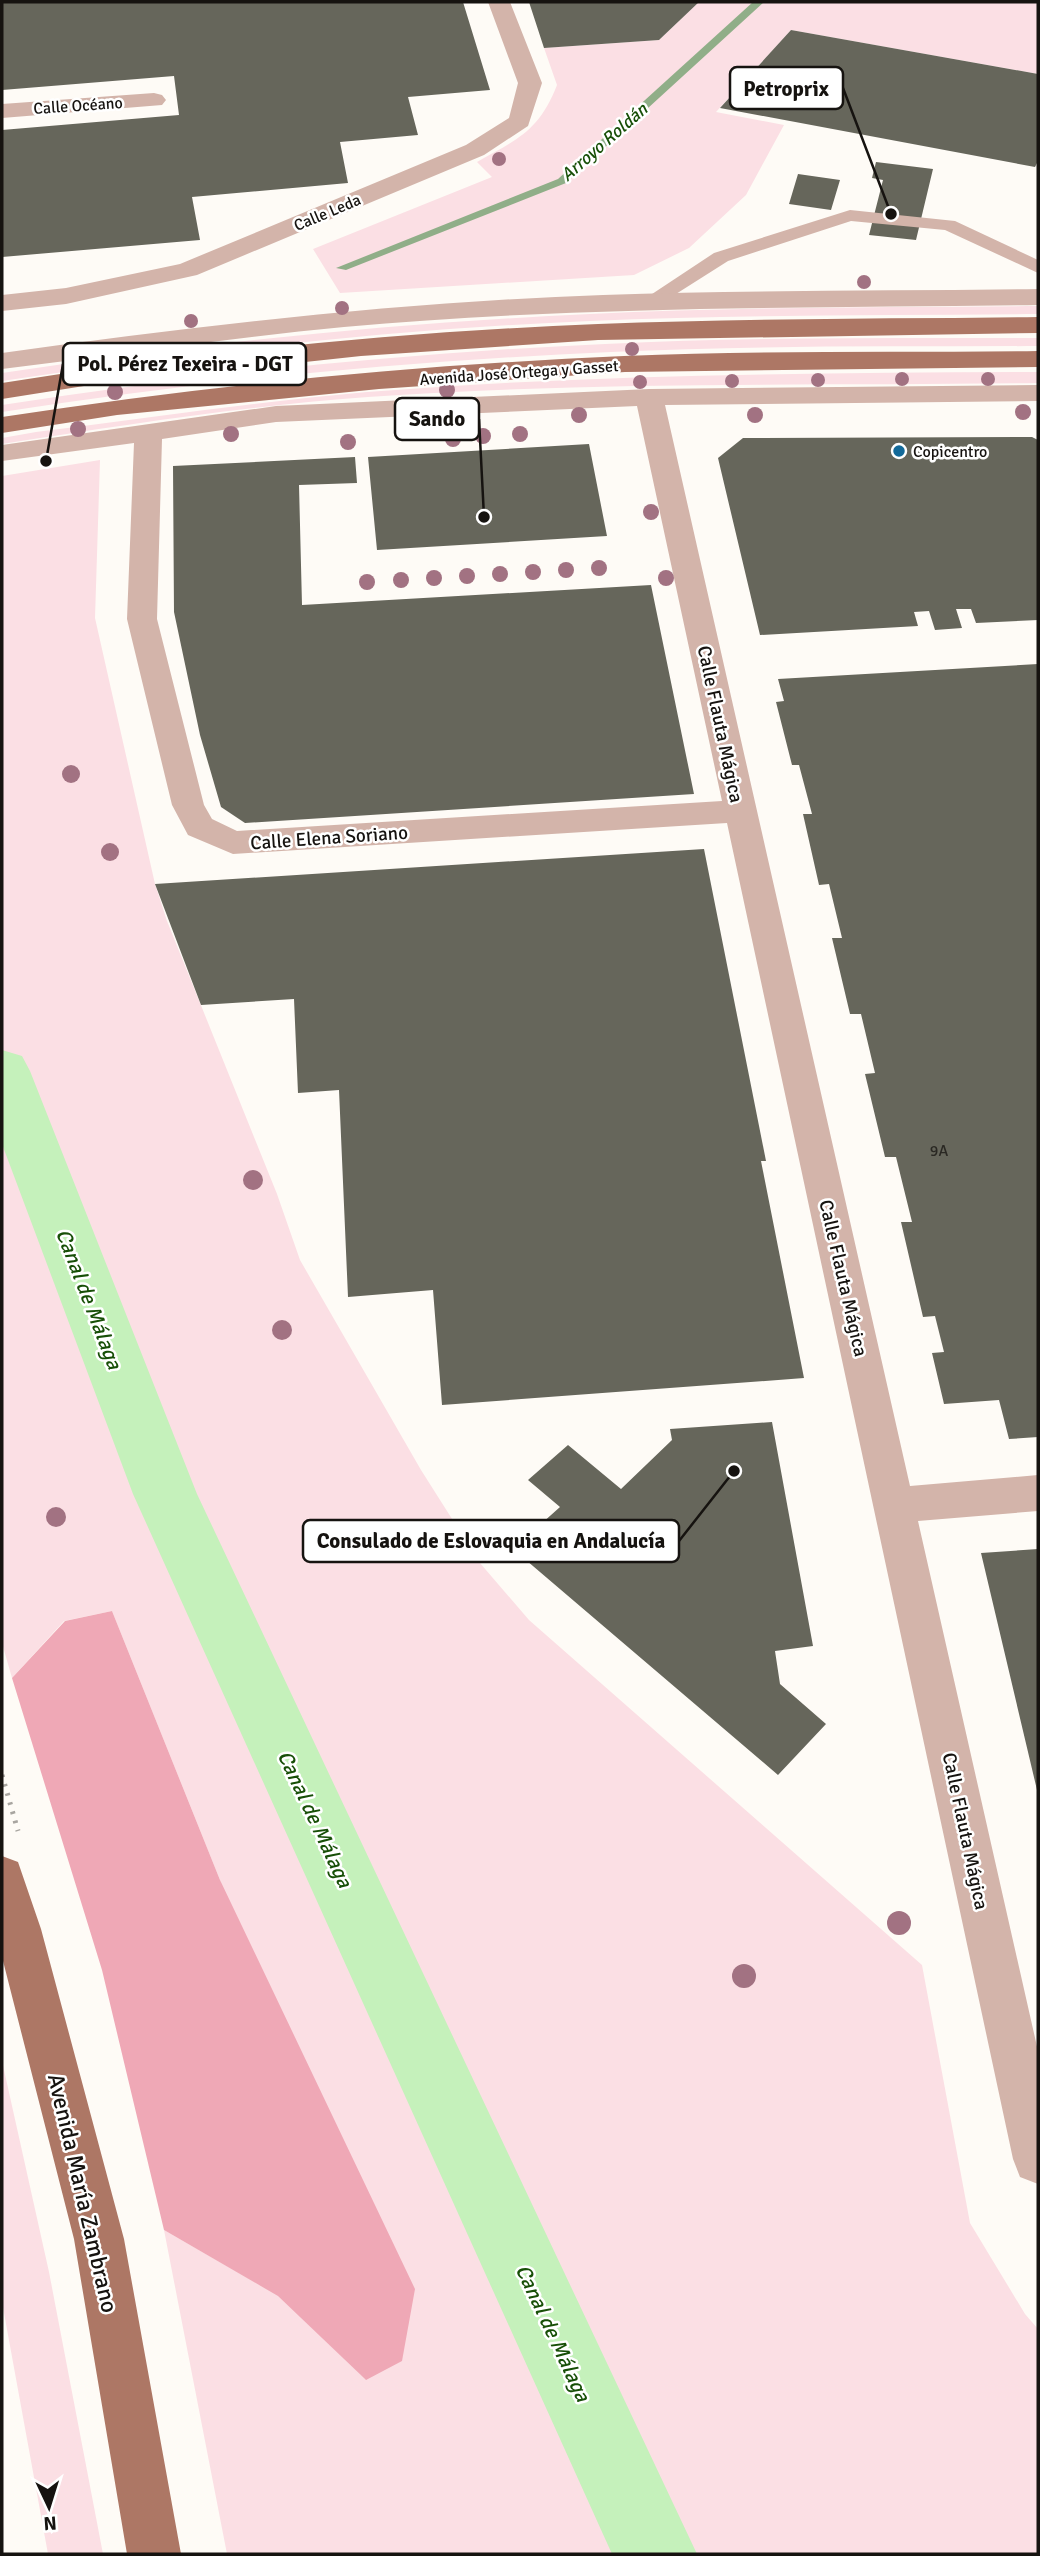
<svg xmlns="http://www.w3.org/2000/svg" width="1040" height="2556" viewBox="0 0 1040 2556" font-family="Signika,sans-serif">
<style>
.green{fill:#fbdfe4}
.forest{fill:#efa8b6}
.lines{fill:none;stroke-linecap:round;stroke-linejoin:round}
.stream{fill:#90ae88;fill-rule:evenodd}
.canal{fill:#c5f1bb;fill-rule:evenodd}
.building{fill:#66665b}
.path{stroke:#a8a5a0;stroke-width:5;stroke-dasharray:2.5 7;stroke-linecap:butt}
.service{fill:#d3b4aa;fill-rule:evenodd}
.minor{fill:#d3b4aa;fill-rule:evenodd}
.primary{fill:#ad7765;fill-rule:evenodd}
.tree{fill:#a27282}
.poi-dot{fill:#126999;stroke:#fff;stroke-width:2.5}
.labels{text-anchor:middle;stroke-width:5;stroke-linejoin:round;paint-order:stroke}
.far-street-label{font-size:16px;fill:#161310;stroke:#fff}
.far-poi-label{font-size:16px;fill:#161310;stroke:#fff;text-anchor:start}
.number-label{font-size:16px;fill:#2a2823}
.far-water-label{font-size:18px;font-style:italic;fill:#174f07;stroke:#fff}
.street-label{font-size:19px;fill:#161310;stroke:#fff}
.water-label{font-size:21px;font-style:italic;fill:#174f07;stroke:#fff}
.near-street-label{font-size:23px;fill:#161310;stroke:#fff}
.leader{fill:none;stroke:#161310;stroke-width:2.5}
.callout-dot{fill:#161310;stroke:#fff;stroke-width:2.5}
.callout{fill:#fff;stroke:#161310;stroke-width:2.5}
.callout-label{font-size:21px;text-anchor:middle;font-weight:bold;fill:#161310}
</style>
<rect width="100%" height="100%" fill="#fefbf6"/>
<path class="green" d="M699,2H1038V74L791,30L716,112L784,125L746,195L689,248L634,275L340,293L313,249L492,177L477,162C518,139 539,131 557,85L544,48L659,40Z
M1038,306V314C889,315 739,315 590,321C393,329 196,352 2,381V373C197,343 393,323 590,314C739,307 889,307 1038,306Z
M1038,338V346C896,347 753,345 611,352C407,361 203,380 2,412V405C202,374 403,353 605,344C749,337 894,338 1038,338Z
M1038,372V383C815,386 591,381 368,397C245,406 123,425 2,444V438L36,432C146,418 256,402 367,392C590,374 814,373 1038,372Z
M100,460L95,618L155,884L167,921L277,1194L300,1260L421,1470L480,1563L529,1620L922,1965L970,2223L1025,2314L1038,2329V2554H227L164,2230L279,2296L366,2380L220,1880L112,1611L64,1621L12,1678L2,1643V476Z
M2,2061L49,2272L103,2554H48L2,2302Z"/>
<path class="forest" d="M112,1611L220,1880L415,2289L402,2361L366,2380L278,2296L164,2230L102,1970L12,1678L65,1621Z"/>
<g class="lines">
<path class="stream" d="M753,2H764L566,183L346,270L336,268L558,179Z"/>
<path class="canal" d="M2,1050L22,1056L30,1071L197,1494L697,2554H612L133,1494L2,1144Z"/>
</g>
<path class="building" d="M2,2H463L490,90L408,97L418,135L340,142L348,183L192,197L200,240L2,257V130L179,115L174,76L2,90Z
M529,2H699L659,40L544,48Z
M791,30L1038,74V161L1035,167L720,108Z
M876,162L933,169L916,240L869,235L883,180L872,178Z
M798,174L840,180L831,210L789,204Z
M1032,437L1038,440V620L976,623L971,609H956L962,628L935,630L929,611L914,612L918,626L760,635L718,458L743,438Z
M589,444L607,536L377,550L368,457Z
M355,457L357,483L299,485L302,605L651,585L694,794L245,823L221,807L200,735L174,612L173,466Z
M1038,664V1437L1009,1439L999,1400L944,1404L932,1353L944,1352L935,1316L923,1317L901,1222H912L896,1157H885L865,1074L875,1073L861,1014H850L832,938H842L829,884L819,885L803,814H812L799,765H792L776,702L784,701L778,679Z
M704,849L766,1161H761L804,1378L442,1405L433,1290L348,1297L339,1090L298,1093L294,999L201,1005L155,884Z
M772,1422L813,1646L775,1651L780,1684L826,1724L778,1775L513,1549L560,1507L528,1480L568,1445L621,1489L672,1440L670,1429Z
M1038,1549V1790H1037L981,1553Z"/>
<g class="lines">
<path class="path" d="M2,1775L18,1831"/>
<path class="service" d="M850,210L955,221L1038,260V273L945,230L851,221L728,261L657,306H643L640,302L714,253Z"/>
<path class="minor" d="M488,2H510L542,83L528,126L484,155L197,275L66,304L2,311V295L66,288L180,264L466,145L509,118L518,83Z
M154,93L162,95L166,100L162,105L2,118V104Z
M1038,289V305C807,308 574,306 344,327C229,338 116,355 2,369V353C201,325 402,302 603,295C748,290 893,291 1038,289Z
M1038,385V401L665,405L910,1486L1038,1475V1511L918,1521L1038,2051V2184L1020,2177L1013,2159L727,823L233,854L188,835L172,805L127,619L134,443L2,461V445L276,406L649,389ZM637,406L722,801L237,831L212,819L204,805L157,619L162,439L276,422Z"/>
<path class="primary" d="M1038,317V333L598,340L361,356L84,386L2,399V383C198,352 399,332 598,324C744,318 891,319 1038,317Z
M1038,351V367L625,372L379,389L117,415L2,433V417C207,385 417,365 624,356C762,350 900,353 1038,351Z
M2,1856L18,1862L41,1929L124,2239L181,2554H127L74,2239L2,1957Z"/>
</g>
<g class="tree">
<circle cx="499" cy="159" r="7"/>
<circle cx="864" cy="282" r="7"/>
<circle cx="342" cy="308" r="7"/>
<circle cx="191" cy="321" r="7"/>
<circle cx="632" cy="349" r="7"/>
<circle cx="902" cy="379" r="7"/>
<circle cx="988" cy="379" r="7"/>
<circle cx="818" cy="380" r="7"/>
<circle cx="732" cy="381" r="7"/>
<circle cx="640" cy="382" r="7"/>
<circle cx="447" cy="390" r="8"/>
<circle cx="115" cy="392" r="8"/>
<circle cx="1023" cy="412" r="8"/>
<circle cx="579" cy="415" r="8"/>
<circle cx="755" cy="415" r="8"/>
<circle cx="78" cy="429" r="8"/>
<circle cx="231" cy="434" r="8"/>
<circle cx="520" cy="434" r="8"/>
<circle cx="483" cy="436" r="8"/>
<circle cx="453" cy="439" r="8"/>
<circle cx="348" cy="442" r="8"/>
<circle cx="651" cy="512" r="8"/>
<circle cx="599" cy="568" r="8"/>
<circle cx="566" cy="570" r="8"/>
<circle cx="533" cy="572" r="8"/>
<circle cx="500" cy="574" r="8"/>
<circle cx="467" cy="576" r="8"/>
<circle cx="434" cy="578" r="8"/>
<circle cx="666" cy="578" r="8"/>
<circle cx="401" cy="580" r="8"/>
<circle cx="367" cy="582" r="8"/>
<circle cx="71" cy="774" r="9"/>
<circle cx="110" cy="852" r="9"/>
<circle cx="253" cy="1180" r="10"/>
<circle cx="282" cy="1330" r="10"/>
<circle cx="56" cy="1517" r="10"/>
<circle cx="899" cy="1923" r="12"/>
<circle cx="744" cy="1976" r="12"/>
</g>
<circle class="poi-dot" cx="899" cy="451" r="7"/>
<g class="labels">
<g class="far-street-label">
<text transform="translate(78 105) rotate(-4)" y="6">Calle Océano</text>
<text transform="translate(327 212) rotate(-23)" y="6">Calle Leda</text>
<text transform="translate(519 372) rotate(-4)" y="6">Avenida José Ortega y Gasset</text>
</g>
<g class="far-poi-label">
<text x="913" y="457">Copicentro</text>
</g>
<g class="number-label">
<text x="939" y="1156">9A</text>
</g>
<g class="far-water-label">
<text transform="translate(604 142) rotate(-41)" y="6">Arroyo Roldán</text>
</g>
<g class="street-label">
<text transform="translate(721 724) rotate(78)" y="7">Calle Flauta Mágica</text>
<text transform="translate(329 837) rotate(-4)" y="7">Calle Elena Soriano</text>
<text transform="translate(844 1278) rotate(77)" y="7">Calle Flauta Mágica</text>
<text transform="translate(966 1831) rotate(78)" y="7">Calle Flauta Mágica</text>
</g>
<g class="water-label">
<text transform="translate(89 1299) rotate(69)" y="7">Canal de Málaga</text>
<text transform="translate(315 1819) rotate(65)" y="7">Canal de Málaga</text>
<text transform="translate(553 2333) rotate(65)" y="7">Canal de Málaga</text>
</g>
<g class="near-street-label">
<text transform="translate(83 2193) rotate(77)" y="8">Avenida María Zambrano</text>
</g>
</g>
<path class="leader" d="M891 214L843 88M46 461L63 364M484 517L479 419M734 1471L679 1541"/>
<g class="callout-dot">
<circle cx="891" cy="214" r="7"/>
<circle cx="46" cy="461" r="7"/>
<circle cx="484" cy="517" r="7"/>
<circle cx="734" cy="1471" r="7"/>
</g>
<g class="callout">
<rect x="730" y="67" width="113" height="42" rx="7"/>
<rect x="63" y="343" width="243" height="42" rx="7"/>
<rect x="395" y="398" width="84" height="42" rx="7"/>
<rect x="303" y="1520" width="376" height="42" rx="7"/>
</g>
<g class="callout-label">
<text x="786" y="96">Petroprix</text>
<text x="185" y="371">Pol. Pérez Texeira - DGT</text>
<text x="437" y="426">Sando</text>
<text x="491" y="1548">Consulado de Eslovaquia en Andalucía</text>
</g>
<rect width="1040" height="2556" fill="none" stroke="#161310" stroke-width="7"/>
<g transform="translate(49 2507) rotate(176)" stroke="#ffffff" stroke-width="5" paint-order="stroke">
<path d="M0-5L12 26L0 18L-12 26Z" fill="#161310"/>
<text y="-10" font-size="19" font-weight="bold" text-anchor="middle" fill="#161310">N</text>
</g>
</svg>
